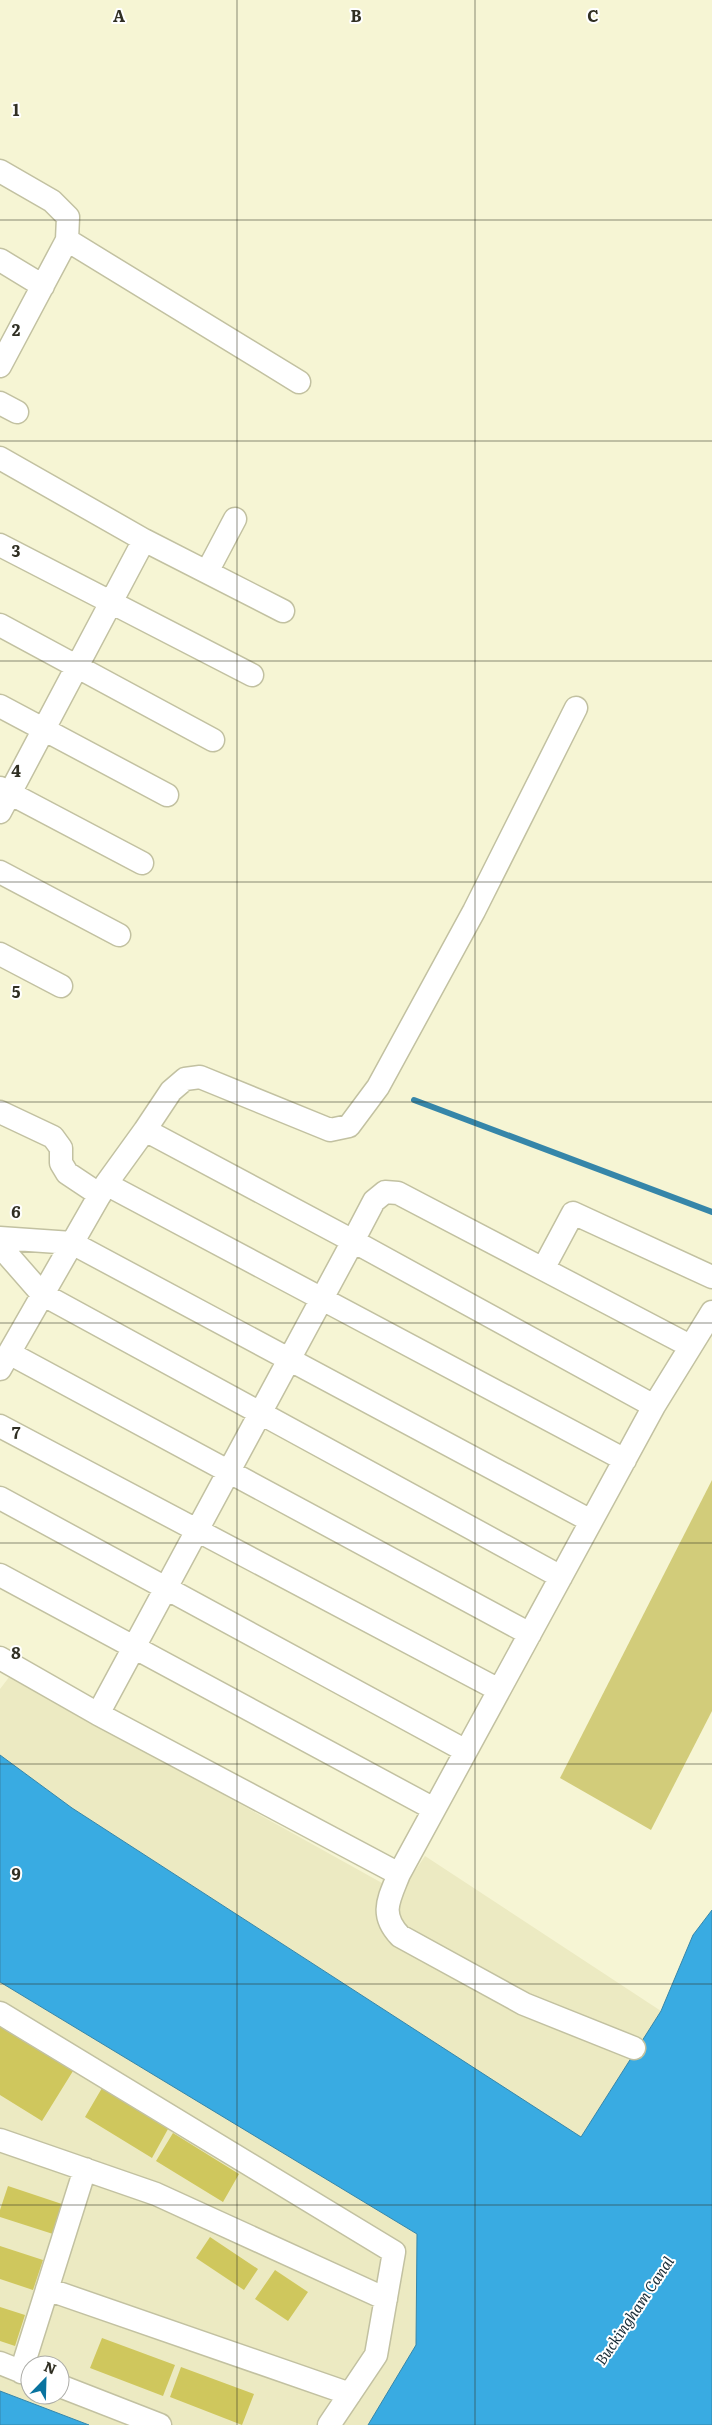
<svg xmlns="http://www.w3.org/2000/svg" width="712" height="2425" viewBox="0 0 712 2425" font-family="Literata,serif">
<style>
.built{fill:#eceac2;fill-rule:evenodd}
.green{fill:#d2cc7a}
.water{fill:#39abe2;stroke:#3686a9}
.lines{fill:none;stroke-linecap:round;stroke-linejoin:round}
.stream{stroke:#3686a9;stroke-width:6}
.building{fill:#cfc75d}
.minor-casing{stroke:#c2c1a1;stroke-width:25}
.minor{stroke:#fff;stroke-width:22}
.grid{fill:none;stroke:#302f23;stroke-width:1;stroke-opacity:0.55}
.labels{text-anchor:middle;stroke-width:4;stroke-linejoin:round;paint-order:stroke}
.water-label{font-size:15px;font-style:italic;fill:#1a2d38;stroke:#fff}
.grid-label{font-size:16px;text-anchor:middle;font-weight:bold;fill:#302f23;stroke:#fff;stroke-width:4;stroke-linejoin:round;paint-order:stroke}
</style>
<rect width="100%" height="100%" fill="#f6f5d4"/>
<path class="built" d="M10,1676L400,1893L425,1856L661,2011L581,2137L72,1808L0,1755V1689Z
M0,1982L417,2234L416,2345L368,2425H89L0,2391ZM30,2365H60V2395H30Z"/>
<path class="green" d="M712,1480V1711L651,1830L560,1778Z"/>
<path class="water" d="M0,1755L72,1808L581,2137L661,2011L693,1935L712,1910V2425H368L416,2345L417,2234L0,1982Z
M0,2391L89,2425H0Z"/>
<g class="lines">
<path class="stream" d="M414,1100L712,1212"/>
</g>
<path class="building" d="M0,2025L73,2071L42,2121L0,2095Z
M102,2088L168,2129L152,2158L85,2117Z
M173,2133L239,2174L223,2202L156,2161Z
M8,2186L62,2204L53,2234L0,2217V2210Z
M210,2237L258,2269L244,2290L196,2258Z
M0,2246L43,2260L33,2290L0,2279Z
M275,2270L308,2292L288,2321L255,2299Z
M0,2307L25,2315L15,2346L0,2341Z
M102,2338L175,2365L163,2396L90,2368Z
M181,2367L254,2394L242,2425L170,2397Z"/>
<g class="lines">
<g class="minor-casing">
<path id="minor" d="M0,171L52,201L68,217L67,240L0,366
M67,240L299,382
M0,260L43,286
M0,403L17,412
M0,458L144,540L283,611
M0,545L252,675
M207,572L235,519
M0,625L213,740
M0,706L167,795
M0,788L142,863
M0,812L144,540
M0,872L119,935
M0,954L61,986
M0,1112L53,1137L61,1148V1163L67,1173L100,1195
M145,1130L171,1091L185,1079L200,1077L330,1130L349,1126L378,1087L474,911L576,708
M106,1184L625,1460
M0,1238L72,1243L591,1521
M0,1246L42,1294L561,1577
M543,1269L690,1346
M9,1353L530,1634
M0,1369L106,1184L145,1130L353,1241L374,1201L385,1192L398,1193L543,1269L573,1213L712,1277
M0,1426L499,1690
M0,1498L466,1751
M0,1575L434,1809
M0,1658L98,1714L399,1874L654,1406L712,1312
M98,1714L353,1241L654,1406
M399,1874C389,1899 379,1914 400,1936L524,2004L634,2048
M0,2013L394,2252L376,2355L329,2425
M0,2140L156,2194L386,2299
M47,2289L350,2394
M0,2363L30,2375
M21,2372L85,2169
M60,2386L160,2425"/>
</g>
<use href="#minor" class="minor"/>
</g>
<path class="grid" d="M237,0V2425M475,0V2425M0,220H712M0,441H712M0,661H712M0,882H712M0,1102H712M0,1323H712M0,1543H712M0,1764H712M0,1984H712M0,2205H712"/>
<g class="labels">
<g class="water-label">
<text transform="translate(635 2311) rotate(-56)" y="5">Buckingham Canal</text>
</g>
</g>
<g class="grid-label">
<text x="119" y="22">A</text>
<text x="356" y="22">B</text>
<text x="593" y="22">C</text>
<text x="16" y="116">1</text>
<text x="16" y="336">2</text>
<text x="16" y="557">3</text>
<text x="16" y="777">4</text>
<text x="16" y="998">5</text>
<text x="16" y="1218">6</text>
<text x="16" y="1439">7</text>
<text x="16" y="1659">8</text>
<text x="16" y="1880">9</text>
</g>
<g transform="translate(45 2380) rotate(23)"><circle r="24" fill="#ffffff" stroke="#acaca7"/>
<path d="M0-4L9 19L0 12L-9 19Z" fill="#09739f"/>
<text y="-8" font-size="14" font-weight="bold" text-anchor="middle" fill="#302f23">N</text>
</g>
</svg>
